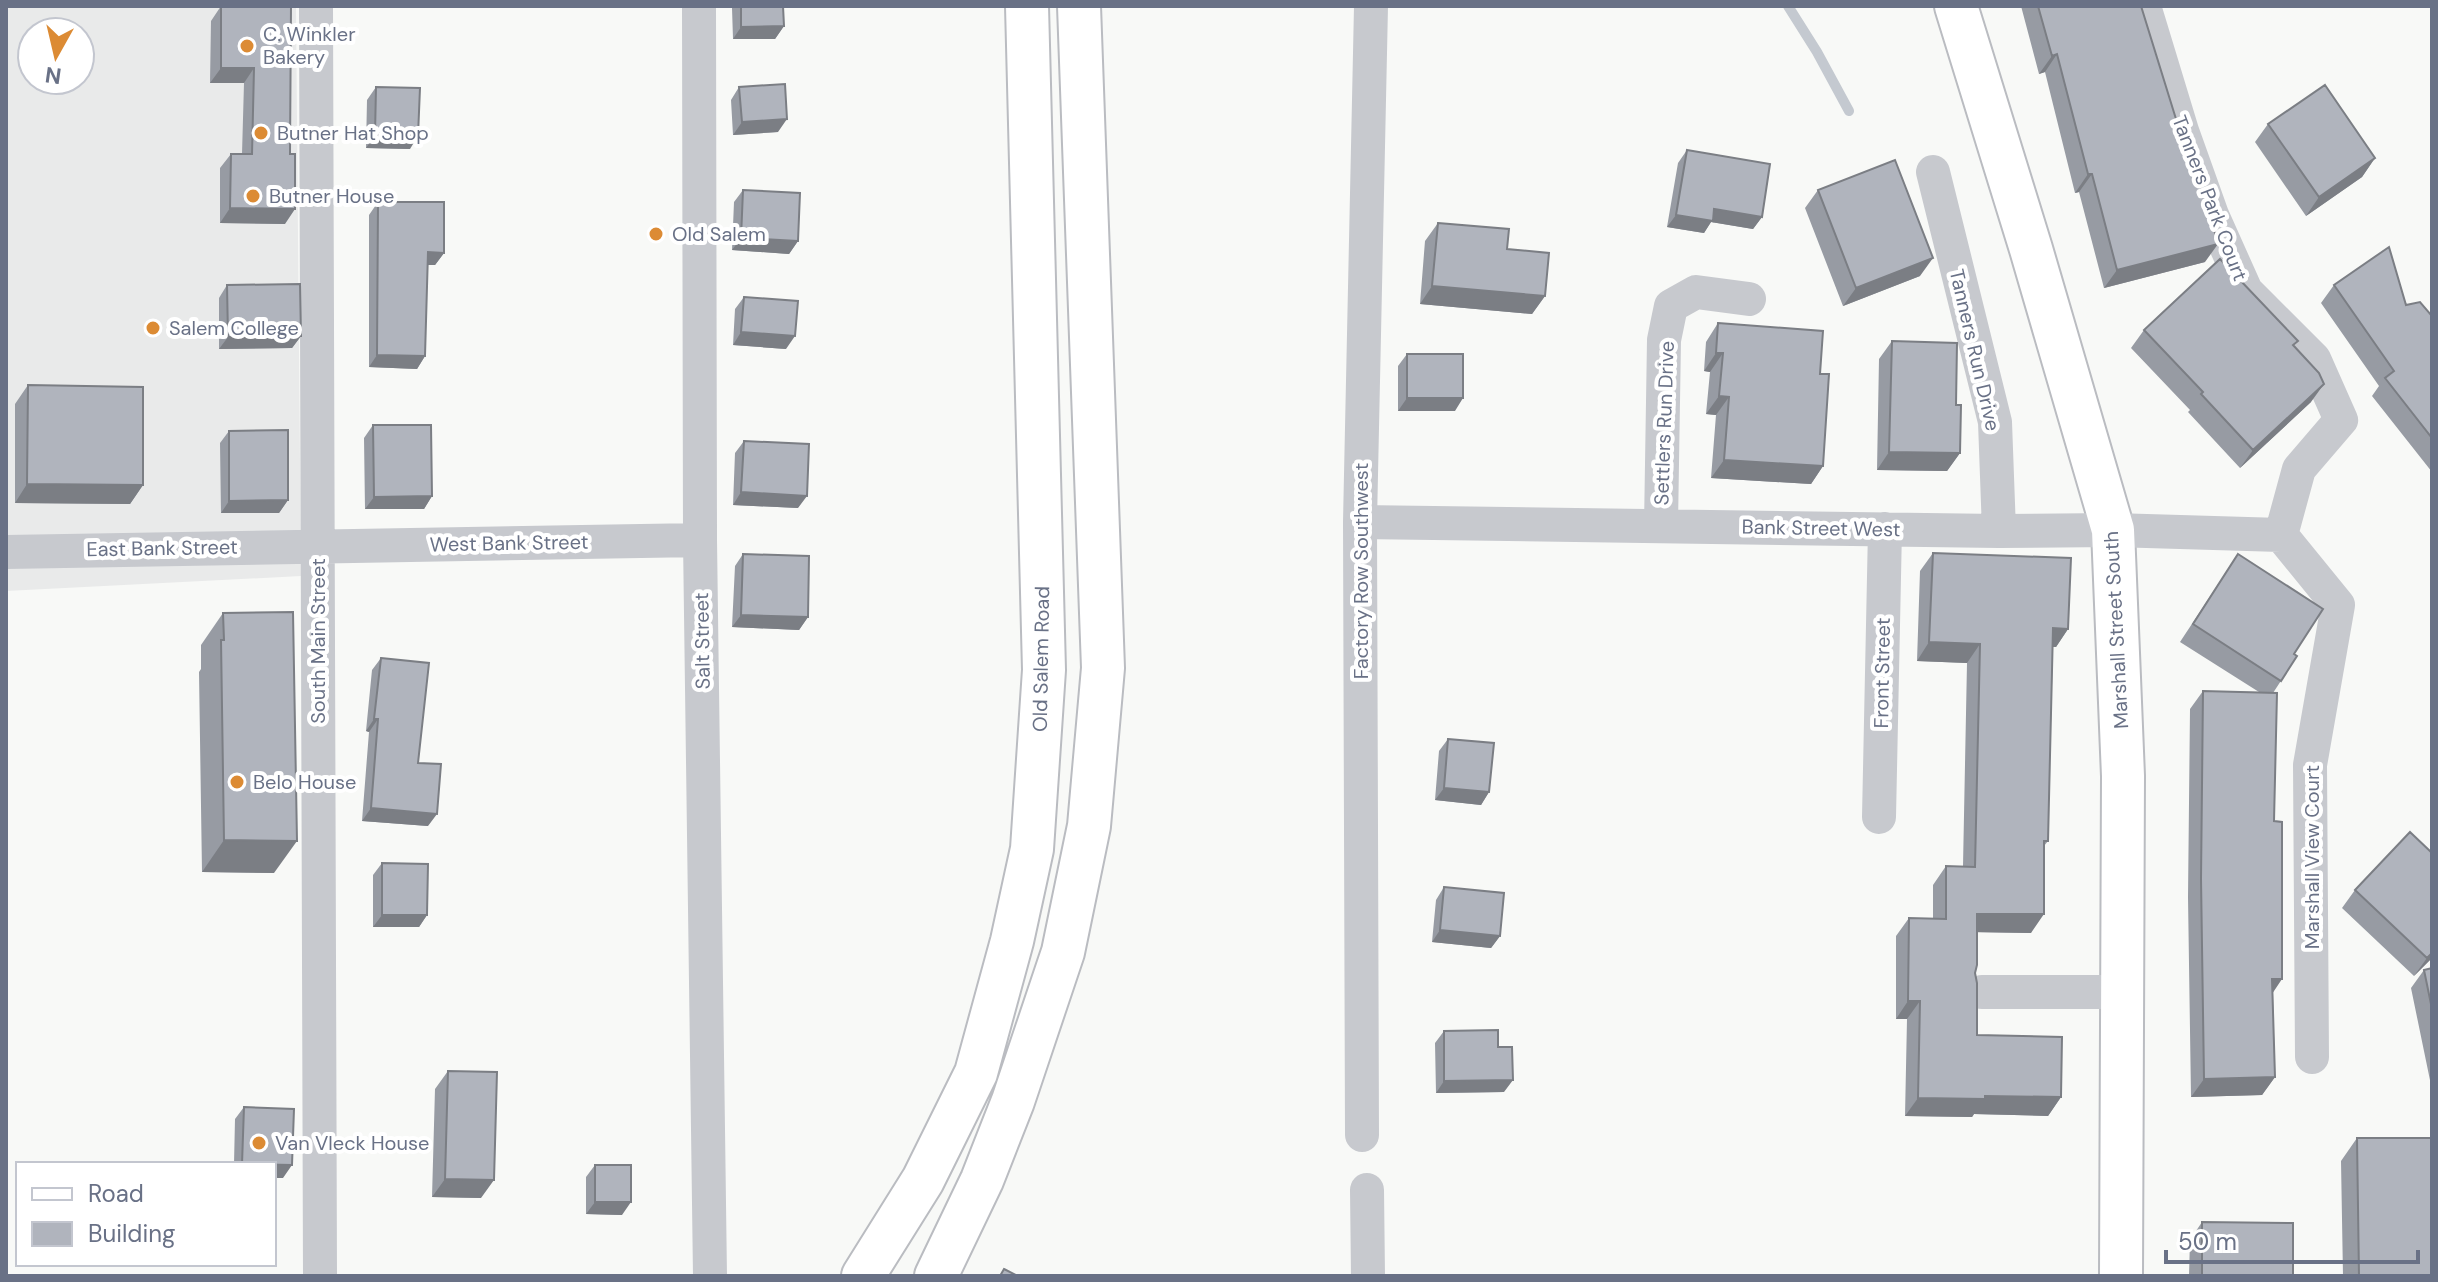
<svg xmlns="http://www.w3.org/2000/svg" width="2438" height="1282" viewBox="0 0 2438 1282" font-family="'DM Sans',sans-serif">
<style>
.built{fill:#e9eaea;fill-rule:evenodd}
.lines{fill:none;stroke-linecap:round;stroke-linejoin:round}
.stream{stroke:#c4c9d0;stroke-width:10}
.major-casing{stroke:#babcc1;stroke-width:46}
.minor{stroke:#c7c9ce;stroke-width:34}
.major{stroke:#fff;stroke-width:42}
.wall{fill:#979ba3}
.shaded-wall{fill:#7b7e84}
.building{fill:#b0b4bd;stroke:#7b7e84;stroke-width:2}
.poi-dot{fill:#dc8b34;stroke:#fff;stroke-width:3}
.labels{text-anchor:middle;stroke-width:8;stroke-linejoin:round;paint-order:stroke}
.poi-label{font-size:20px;fill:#697186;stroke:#fff;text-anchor:start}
.street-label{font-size:20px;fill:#697186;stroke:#fff}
</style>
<rect width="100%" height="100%" fill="#f8f9f7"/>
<path class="built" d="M6,6H296L301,576L6,591ZM32,32H80V80H32Z"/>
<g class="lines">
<path class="stream" d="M1788,6L1817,52L1849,111"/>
<g class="major-casing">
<path id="major" d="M1956,6L2031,249L2113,530L2123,776L2121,1276
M863,1276L923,1180L976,1073L1012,941L1032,849L1044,670L1027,6
M936,1276L982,1180L1013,1101L1063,952L1089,826L1103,668L1079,6"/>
</g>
<path class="minor" d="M316,6L320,1276
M699,6L700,540L710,1276
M2144,6L2182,131L2212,215L2246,291L2314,359L2341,420L2299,469L2281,535
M1933,172L1995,422L1999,531
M1360,522L1999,531L2113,530L2281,535
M1661,526L1664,340L1671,306L1696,292L1749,299
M2281,535L2338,605L2310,765L2312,1057
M6,552L700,540
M1879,817L1885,529
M1982,992H2122
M1362,1135L1360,522L1371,6
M1367,1190L1368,1276"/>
<use href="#major" class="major"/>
</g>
<path class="wall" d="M221,6H291L285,224L220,223V168L231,154H242L244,83H210L211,21Z
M734,6H783L784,26L775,39H733L732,8Z
M2021,6H2141L2205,262L2104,288L2079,192L2075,193L2045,72L2039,74Z
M376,87L410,149L366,148L367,100Z
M739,87L778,132L733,135L731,100Z
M2268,124L2375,158L2362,177L2306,216L2255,142Z
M1687,150L1762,217L1753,229L1711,222L1704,233L1667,227L1678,163Z
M743,190L798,241L789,254L732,250L734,202Z
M1818,190L1920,276L1843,306L1805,208Z
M378,202L444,253L435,265H427L425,356L417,369L369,367V215Z
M1438,223L1507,249L1545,296L1532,314L1420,304L1425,241Z
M227,285L301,336L292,348L219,349V298Z
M2334,285L2406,305L2432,316V472L2372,396L2379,386L2321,303Z
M744,297L786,349L733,345L735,309Z
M1718,323L1820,374L1823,466L1811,484L1711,478L1716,415L1706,414L1710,372L1704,371L1706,342Z
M2144,330L2294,346L2311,402L2240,468L2188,412L2190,410L2131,348Z
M1892,341L1960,453L1947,471L1877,470L1879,359Z
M1407,354L1455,411H1398V366Z
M28,385L143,485L130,504L15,503V404Z
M373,425L432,496L424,509H365L364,438Z
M229,431L288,500L279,513H221L220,443Z
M744,441L798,508L733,505L735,453Z
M1933,553L2068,629L2056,647H2053L2048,841L2044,846L2031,933L1977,932L1975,973L1977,1035L2061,1097L2048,1116L1974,1114L1972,1117L1905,1116L1907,1019H1896V936L1909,918L1933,919V885L1946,866H1963L1967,663L1917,661L1920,571Z
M743,554L808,617L799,630L732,627L735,566Z
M2238,554L2294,654L2297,656L2273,693L2274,821L2273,992L2275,1077L2262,1095L2191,1097L2188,897L2190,709L2203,691L2259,692L2180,642Z
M223,613L274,873L202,872L199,672L201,669V645Z
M381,658L418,763L428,826L362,821L369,732L366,731L372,670Z
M1448,739L1489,792L1481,805L1435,800L1439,751Z
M382,863L427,915L419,927H373V875Z
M1444,887L1500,936L1491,948L1432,942L1436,900Z
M2355,890L2432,958L2414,976L2342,908Z
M2432,968V1085H2431L2411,988L2424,970Z
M1444,1031L1498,1047L1504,1092L1436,1093L1435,1043Z
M448,1071L481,1198L432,1197L435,1089Z
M244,1107L283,1178H274V1164H234L235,1119Z
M2357,1138L2432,1276H2343L2341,1161Z
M595,1165L622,1215L586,1214V1177Z
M2202,1222L2293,1276H2189L2190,1240Z"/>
<path class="shaded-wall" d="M784,26L775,39H733L741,27Z
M2057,54L2045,72L2039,74L2052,56Z
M221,68H254L244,83H210Z
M787,119L778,132L733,135L742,122Z
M375,135L418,136L410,149L366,148Z
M2375,158L2362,177L2306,216L2319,197Z
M2088,174H2092L2079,192L2075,193Z
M230,208L295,209L285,224L220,223Z
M1714,209L1762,217L1753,229L1711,222L1704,233L1667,227L1676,215Z
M741,238L798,241L789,254L732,250Z
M2218,244L2205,262L2104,288L2117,270Z
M428,252L444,253L435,265H419Z
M1933,258L1920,276L1843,306L1856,288Z
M1432,286L1545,296L1532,314L1420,304Z
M741,332L795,336L786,349L733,345Z
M301,336L292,348L219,349L228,337Z
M1716,353H1723L1710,372L1704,371Z
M377,355L425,356L417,369L369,367Z
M2324,384L2311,402L2240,468L2253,450Z
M1719,396L1729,397L1716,415L1706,414Z
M1407,398H1463L1455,411H1398Z
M1889,452L1960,453L1947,471L1877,470Z
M1724,460L1823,466L1811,484L1711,478Z
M27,484L143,485L130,504L15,503Z
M741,492L807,496L798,508L733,505Z
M432,496L424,509H365L374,497Z
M288,500L279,513H221L229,501Z
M741,615L808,617L799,630L732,627Z
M2053,628L2068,629L2056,647L2040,646Z
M1929,642L1980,644L1967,663L1917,661Z
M374,719H378L369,732L366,731Z
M1444,788L1489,792L1481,805L1435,800Z
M371,808L437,814L428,826L362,821Z
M224,840L297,841L274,873L202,872Z
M1977,914H2044L2031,933L1965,932Z
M382,915H427L419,927H373Z
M1440,930L1500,936L1491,948L1432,942Z
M2432,953V958L2414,976L2427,958Z
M2272,979H2282L2270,997Z
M1908,1001H1920L1907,1019H1896Z
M2275,1077L2262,1095L2191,1097L2204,1079Z
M1513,1080L1504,1092L1436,1093L1444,1081Z
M1985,1096L2061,1097L2048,1116L1974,1114L1972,1117L1905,1116L1918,1098Z
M274,1165H292L283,1178H274Z
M445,1179L494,1180L481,1198L432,1197Z
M595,1202H631L622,1215L586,1214Z"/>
<path class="building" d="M221,6H291L290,154H295V209L230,208L231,154H252L254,68H221Z
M741,6H783L784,26L741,27Z
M2038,6H2141L2176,119L2209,210L2218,244L2117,270L2092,174H2088L2057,54L2052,56Z
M785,84L787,119L742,122L739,87Z
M2325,85L2375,158L2319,197L2268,124Z
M376,87L420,88L418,136L375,135Z
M1687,150L1770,164L1762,217L1714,209L1713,221L1676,215Z
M1895,160L1933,258L1856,288L1818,190Z
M743,190L800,193L798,241L741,238Z
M378,202H444V253L428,252L425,356L377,355Z
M1438,223L1509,229L1507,249L1549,253L1545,296L1432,286Z
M2389,247L2406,305L2420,302L2432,316V438L2385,378L2394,371L2334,285Z
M2220,259L2298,341L2293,345L2319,373L2324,384L2253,450L2201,394L2203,392L2144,330Z
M300,284L301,336L228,337L227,285Z
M744,297L798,301L795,336L741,332Z
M1718,323L1823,331L1820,374H1829L1823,466L1724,460L1729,397L1719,396L1723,353H1716Z
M1892,341L1957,343L1956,405H1961L1960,453L1889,452Z
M1407,354H1463V398H1407Z
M28,385L143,387V485L27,484Z
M373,425H431L432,496L374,497Z
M288,430V500L229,501V431Z
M744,441L809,444L807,496L741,492Z
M1933,553L2071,558L2068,629L2053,628L2048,841H2044V914H1977V965L1975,973L1977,983V1035L2062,1037L2061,1097L1985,1096V1099L1918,1098L1920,1001H1908L1909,918L1946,919V866L1975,867L1980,644L1929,642Z
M743,554L809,556L808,617L741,615Z
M2238,554L2323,609L2294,654L2297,656L2281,681L2193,624Z
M293,612L297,841L224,840L221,640H224L223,613Z
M381,658L429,663L418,763L441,764L437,814L371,808L378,719H374Z
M2203,691L2277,693L2274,821L2282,822V979H2272L2275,1077L2204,1079L2201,879Z
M1448,739L1494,743L1489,792L1444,788Z
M2410,832L2432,853V953L2427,958L2355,890Z
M382,863L428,864L427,915H382Z
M1444,887L1504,893L1500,936L1440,930Z
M2432,968V1009L2424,970Z
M1498,1030V1047H1512L1513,1080L1444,1081V1031Z
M448,1071L497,1072L494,1180L445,1179Z
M244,1107L294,1109L292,1165L242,1164Z
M2357,1138H2432V1276H2359Z
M595,1165H631V1202H595Z
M2202,1222L2293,1223V1276H2202Z
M1004,1269L1018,1276H1000Z"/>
<g class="poi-dot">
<circle cx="247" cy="46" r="8"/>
<circle cx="261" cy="133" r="8"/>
<circle cx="253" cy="196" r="8"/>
<circle cx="656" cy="234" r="8"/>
<circle cx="153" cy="328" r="8"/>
<circle cx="237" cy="782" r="8"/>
<circle cx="259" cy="1143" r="8"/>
</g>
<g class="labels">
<g class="poi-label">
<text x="263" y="41">C. Winkler<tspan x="263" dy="23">Bakery</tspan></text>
<text x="277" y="140">Butner Hat Shop</text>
<text x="269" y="203">Butner House</text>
<text x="672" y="241">Old Salem</text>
<text x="169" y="335">Salem College</text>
<text x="253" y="789">Belo House</text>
<text x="275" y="1150">Van Vleck House</text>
</g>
<g class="street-label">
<text transform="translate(2210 198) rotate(69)" y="7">Tanners Park Court</text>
<text transform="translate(1975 350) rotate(77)" y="7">Tanners Run Drive</text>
<text transform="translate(1664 423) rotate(-88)" y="7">Settlers Run Drive</text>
<text transform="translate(1821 528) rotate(1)" y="7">Bank Street West</text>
<text transform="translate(509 543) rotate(-1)" y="7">West Bank Street</text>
<text transform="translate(162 548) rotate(-1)" y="7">East Bank Street</text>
<text transform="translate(1361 571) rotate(-90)" y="7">Factory Row Southwest</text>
<text transform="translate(2116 630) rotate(-93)" y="7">Marshall Street South</text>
<text transform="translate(318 641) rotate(-90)" y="7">South Main Street</text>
<text transform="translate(702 641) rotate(-91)" y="7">Salt Street</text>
<text transform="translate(1041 659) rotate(-89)" y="7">Old Salem Road</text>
<text transform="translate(1882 673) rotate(-89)" y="7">Front Street</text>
<text transform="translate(2312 857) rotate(-90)" y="7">Marshall View Court</text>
</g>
</g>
<rect width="2438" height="1282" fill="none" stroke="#697186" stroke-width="16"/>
<rect x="16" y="1162" width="260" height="104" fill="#ffffff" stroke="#c3c6cf" stroke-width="2"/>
<rect x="32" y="1188" width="40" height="12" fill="#ffffff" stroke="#c3c6cf" stroke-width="2"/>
<text x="88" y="1202" font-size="24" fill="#697186">Road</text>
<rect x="32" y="1222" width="40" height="24" fill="#b0b4bd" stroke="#c3c6cf" stroke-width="2"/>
<text x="88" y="1242" font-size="24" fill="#697186">Building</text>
<g transform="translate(56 56) rotate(188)"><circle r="38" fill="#ffffff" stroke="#c3c6cf" stroke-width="2"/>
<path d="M0-6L14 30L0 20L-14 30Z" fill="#dc8b34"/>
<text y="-12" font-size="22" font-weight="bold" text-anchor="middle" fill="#697186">N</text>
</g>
<path d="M2166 1250v12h252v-12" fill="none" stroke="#697186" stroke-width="4"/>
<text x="2178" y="1250" font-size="24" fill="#697186" stroke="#ffffff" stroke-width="6" paint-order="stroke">50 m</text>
</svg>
